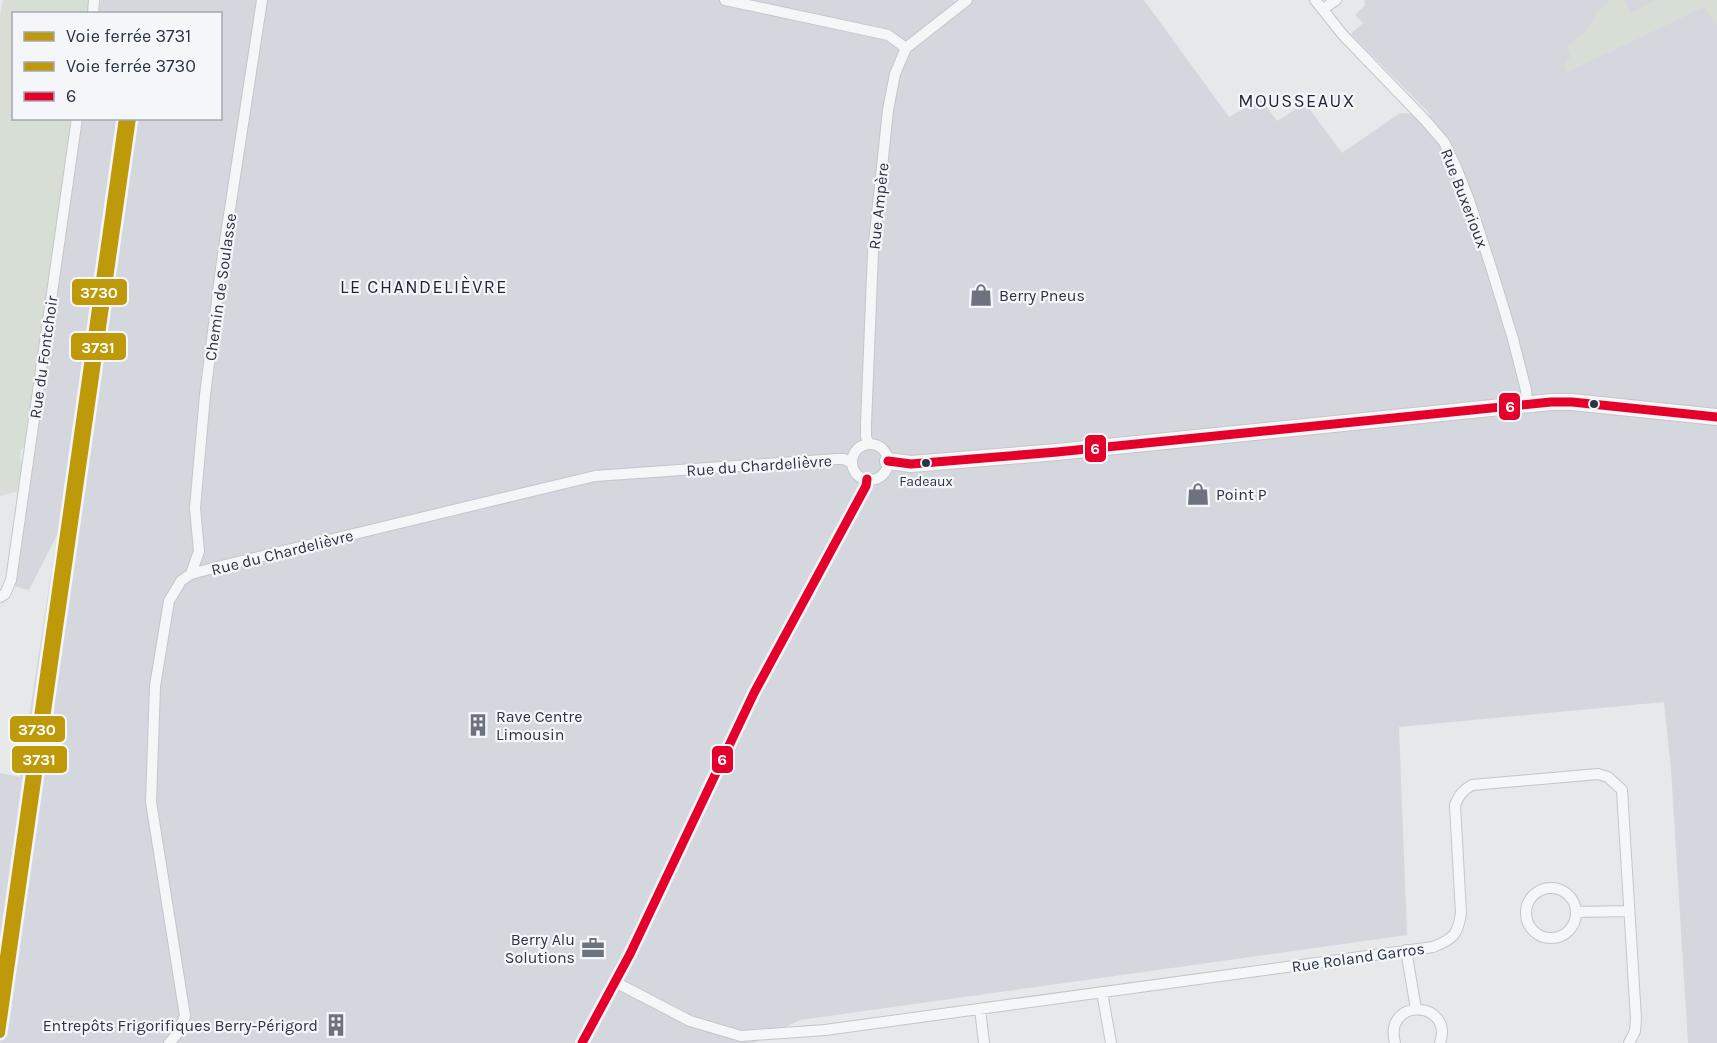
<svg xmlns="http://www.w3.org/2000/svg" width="1717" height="1043" viewBox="0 0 1717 1043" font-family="Karla,sans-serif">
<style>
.built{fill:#d4d7dd}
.green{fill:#d6ded6}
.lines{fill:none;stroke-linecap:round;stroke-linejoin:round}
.street-casing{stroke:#c4c6c8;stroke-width:12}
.secondary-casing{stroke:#c4c6c8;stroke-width:18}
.street{stroke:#f5f6f7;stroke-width:10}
.secondary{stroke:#f8f8f8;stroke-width:16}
.bus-1-casing{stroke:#f4f6f9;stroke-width:14}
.bus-1{stroke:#e4002b;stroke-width:9}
.rail-1-casing{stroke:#f4f6f9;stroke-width:15}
.rail-2-casing{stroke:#f4f6f9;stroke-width:15}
.rail-1{stroke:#be990a;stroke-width:10}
.rail-2{stroke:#be990a;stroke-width:10}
.bus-dot{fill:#2b3445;stroke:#f4f6f9;stroke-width:2}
.labels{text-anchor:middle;stroke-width:4.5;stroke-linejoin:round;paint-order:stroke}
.bus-label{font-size:14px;fill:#2b3445;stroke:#f4f6f9}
.street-label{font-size:16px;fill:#2b3445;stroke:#f4f6f9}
.poi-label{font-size:16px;fill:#2b3445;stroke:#f4f6f9;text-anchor:start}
.neighbourhood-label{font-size:18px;letter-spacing:1.5px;fill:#1d2536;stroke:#f4f6f9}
.line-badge{stroke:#f4f6f9;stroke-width:2}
.badge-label{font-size:16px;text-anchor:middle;font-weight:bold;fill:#fff}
</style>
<rect width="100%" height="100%" fill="#e6e8ea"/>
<path class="built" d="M101,0H953L954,2L957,0H1144L1229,117L1261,99L1277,121L1305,103L1342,153L1400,113L1431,115L1351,34L1363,23L1355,15L1365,5L1364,0H1700L1717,24V1043H1688L1671,769L1664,702L1399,727L1407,935L800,1020L753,1043H0V773L20,777L57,535L29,590L13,586L82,119L220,118V14L99,13Z"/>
<path class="green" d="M3,0H91L89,13L14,14V118L71,119L27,445L21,450L20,459L24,465L19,491L0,496V16Z
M1610,0H1624L1631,13L1655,0H1717V24L1704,7L1567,73L1564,65L1570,57L1567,46L1586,32L1596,13Z"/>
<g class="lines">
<g class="street-casing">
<path id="street" d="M725,0L888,35L906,48
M1315,0L1343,35L1425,120L1444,142L1456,167L1469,200L1491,267L1513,339L1526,390L1527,405
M1323,9L1336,0
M93,14L94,0
M869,444L866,437V424L873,252L888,110L895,74L906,48L967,0
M852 462a18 18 0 1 1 36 0a18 18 0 1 1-36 0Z
M191,574L199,551L195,508L205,395L222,261L262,0
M0,597L5,594L11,580L77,118
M1526 913a25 25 0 1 1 50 0a25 25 0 1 1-50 0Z
M1576,912L1629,911
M1406,950L1416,1009
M615,982L690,1021L741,1036L825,1030L1433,947C1453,939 1458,935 1461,913L1455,805C1459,795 1463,790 1472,785L1598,774L1608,777L1622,790L1636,1019L1635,1031L1629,1043
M1102,992L1111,1043
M980,1009L984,1043
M169,1043L178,1033L185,1016L151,802L155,686L169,601L181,581L191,574L217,567L595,476L837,459H844L852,463
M582,1043L630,954L754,693L866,486L867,479
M1395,1043C1383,997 1454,1000 1440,1043"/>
</g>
<g class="secondary-casing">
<path id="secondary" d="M888,461L911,464L1057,452L1551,402H1572L1717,417"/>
</g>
<use href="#street" class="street"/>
<use href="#secondary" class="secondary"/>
<g class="bus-1-casing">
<path id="bus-1" d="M888,461L911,464L1057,452L1551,402H1572L1717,417
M582,1043L630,954L754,693L866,486L867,479"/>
</g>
<use href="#bus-1" class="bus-1"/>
<g class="rail-1-casing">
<path id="rail-1" d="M0,1033L131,118"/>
</g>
<g class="rail-2-casing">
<path id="rail-2" d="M0,992L124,118"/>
</g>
<use href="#rail-1" class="rail-1"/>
<use href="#rail-2" class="rail-2"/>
</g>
<defs>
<g id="shop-bare" transform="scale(1.8)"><path d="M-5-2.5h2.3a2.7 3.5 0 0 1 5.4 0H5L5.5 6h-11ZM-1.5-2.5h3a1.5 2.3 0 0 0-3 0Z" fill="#6c737f" stroke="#f4f6f9" stroke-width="2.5" paint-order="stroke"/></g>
<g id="building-bare" transform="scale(1.8)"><path d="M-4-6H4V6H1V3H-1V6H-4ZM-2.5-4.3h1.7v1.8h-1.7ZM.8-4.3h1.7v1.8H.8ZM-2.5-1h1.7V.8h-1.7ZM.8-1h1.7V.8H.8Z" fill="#6c737f" stroke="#f4f6f9" stroke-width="2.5" paint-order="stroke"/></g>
<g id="office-bare" transform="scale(1.8)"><path d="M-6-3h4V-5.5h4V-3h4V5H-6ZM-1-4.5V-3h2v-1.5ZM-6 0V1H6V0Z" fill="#6c737f" stroke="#f4f6f9" stroke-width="2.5" paint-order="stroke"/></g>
</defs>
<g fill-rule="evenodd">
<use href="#shop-bare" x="981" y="295"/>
<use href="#shop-bare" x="1198" y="494"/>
<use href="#building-bare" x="478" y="725"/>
<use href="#office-bare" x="593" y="948"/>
<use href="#building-bare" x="336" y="1025"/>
</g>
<g class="bus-dot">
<circle cx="1594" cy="404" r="5"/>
<circle cx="926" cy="463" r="5"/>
</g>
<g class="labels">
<g class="bus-label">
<text x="926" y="486">Fadeaux</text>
</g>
<g class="street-label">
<text transform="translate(1465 198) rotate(69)" y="6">Rue Buxerioux</text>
<text transform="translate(878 206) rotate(-84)" y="6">Rue Ampère</text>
<text transform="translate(220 287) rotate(-82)" y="6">Chemin de Soulasse</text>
<text transform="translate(43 357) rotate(-82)" y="6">Rue du Fontchoir</text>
<text transform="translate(759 465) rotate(-4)" y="6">Rue du Chardelièvre</text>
<text transform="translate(282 552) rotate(-14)" y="6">Rue du Chardelièvre</text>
<text transform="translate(1358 957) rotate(-8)" y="6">Rue Roland Garros</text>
</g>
<g class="poi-label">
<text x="999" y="301">Berry Pneus</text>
<text x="1216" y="500">Point P</text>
<text x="496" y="722">Rave Centre<tspan x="496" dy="18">Limousin</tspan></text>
<text x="575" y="945" text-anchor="end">Berry Alu<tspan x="575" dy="18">Solutions</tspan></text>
<text x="318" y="1031" text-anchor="end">Entrepôts Frigorifiques Berry-Périgord</text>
</g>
<g class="neighbourhood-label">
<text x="1297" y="107">MOUSSEAUX</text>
<text x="424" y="293">LE CHANDELIÈVRE</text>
</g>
</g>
<g class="line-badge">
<rect x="71" y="278" width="57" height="28" rx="6" fill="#be990a"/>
<rect x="70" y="332" width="57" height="29" rx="6" fill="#be990a"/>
<rect x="1498" y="392" width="23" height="29" rx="6" fill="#e4002b"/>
<rect x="1084" y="434" width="23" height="29" rx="6" fill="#e4002b"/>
<rect x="9" y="715" width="57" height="28" rx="6" fill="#be990a"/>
<rect x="711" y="745" width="23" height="29" rx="6" fill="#e4002b"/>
<rect x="11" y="745" width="57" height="29" rx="6" fill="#be990a"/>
</g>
<g class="badge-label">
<text x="99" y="298">3730</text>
<text x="98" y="353">3731</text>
<text x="1510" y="412">6</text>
<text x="1095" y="454">6</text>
<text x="37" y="735">3730</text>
<text x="722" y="765">6</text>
<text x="39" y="765">3731</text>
</g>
<rect x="12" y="12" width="210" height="108" fill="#f4f6f9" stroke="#a4a8b1" stroke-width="1.5"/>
<rect x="24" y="32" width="30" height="9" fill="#be990a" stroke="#a4a8b1" stroke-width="1.5"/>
<text x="66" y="42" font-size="18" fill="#2b3445">Voie ferrée 3731</text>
<rect x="24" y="62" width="30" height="9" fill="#be990a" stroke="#a4a8b1" stroke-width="1.5"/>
<text x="66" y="72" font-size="18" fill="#2b3445">Voie ferrée 3730</text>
<rect x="24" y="92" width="30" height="9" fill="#e4002b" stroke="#a4a8b1" stroke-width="1.5"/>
<text x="66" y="102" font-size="18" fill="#2b3445">6</text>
</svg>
